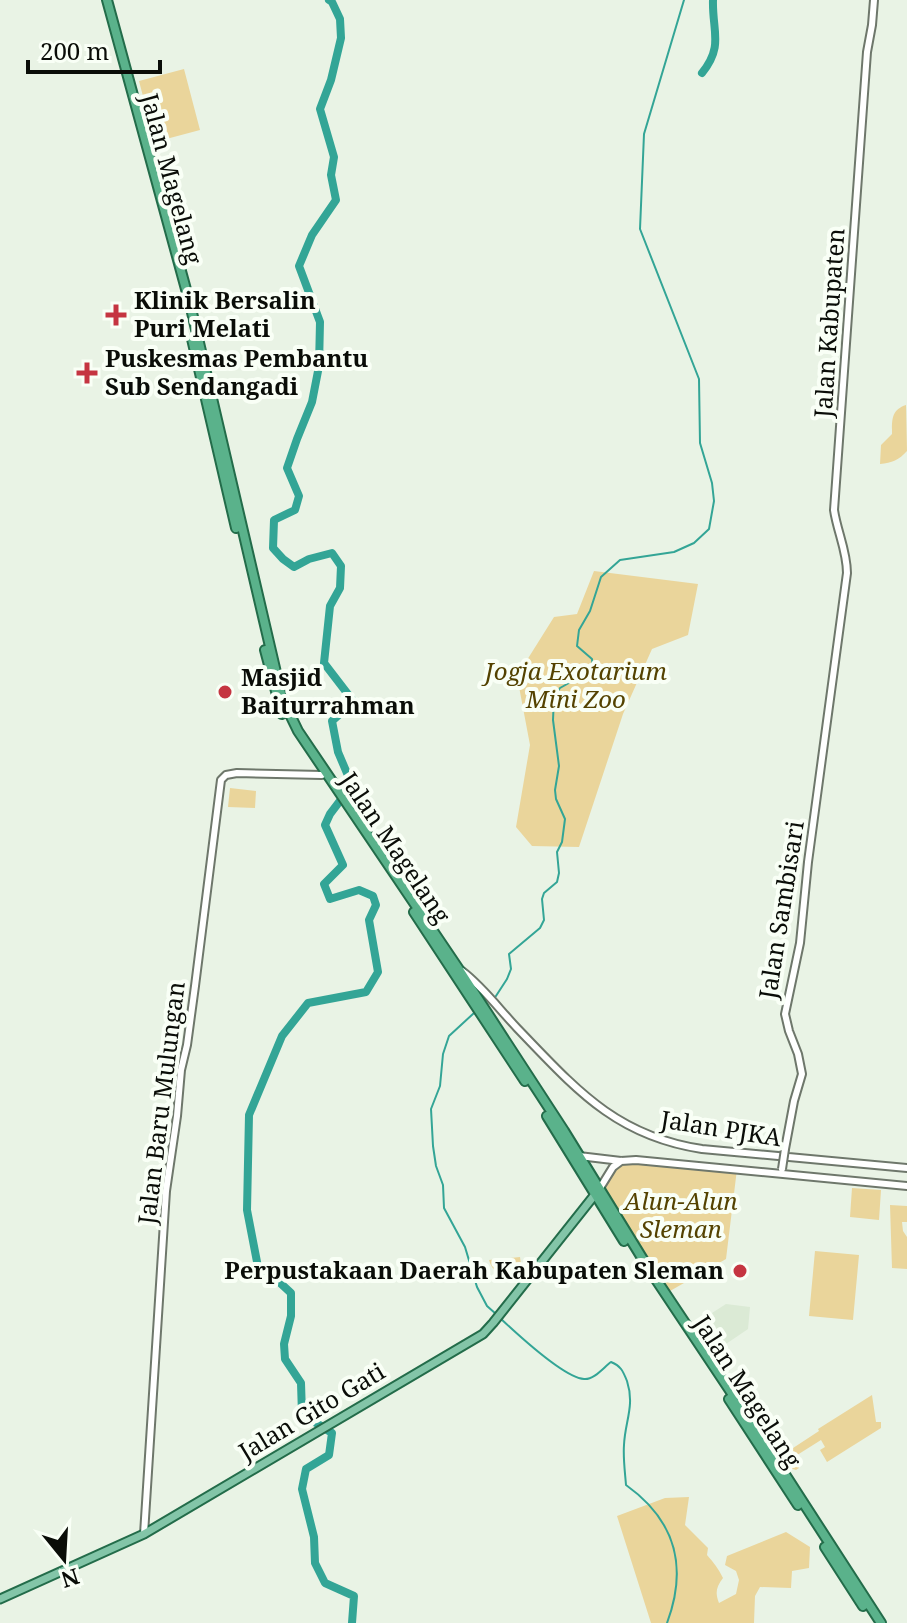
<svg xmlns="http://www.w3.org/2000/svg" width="907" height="1623" viewBox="0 0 907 1623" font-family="'Noto Serif',serif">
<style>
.built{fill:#dbead5}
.green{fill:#ead59b}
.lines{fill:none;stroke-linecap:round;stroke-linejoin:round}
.stream{stroke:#33a596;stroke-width:2}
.river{stroke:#33a596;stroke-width:8}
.secondary-casing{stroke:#6e776b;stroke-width:10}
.primary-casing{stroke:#236c4a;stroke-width:11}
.trunk-casing{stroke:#236c4a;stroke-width:12}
.secondary{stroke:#fff;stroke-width:6}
.primary{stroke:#83c5a8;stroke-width:7}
.trunk{stroke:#5ab28b;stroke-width:8}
.secondary-bridge-casing{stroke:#6e776b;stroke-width:10;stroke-linecap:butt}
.secondary-bridge{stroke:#fff;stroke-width:6}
.poi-dot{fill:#c53541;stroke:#f9fff6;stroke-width:3}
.labels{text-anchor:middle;stroke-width:8;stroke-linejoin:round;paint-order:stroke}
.street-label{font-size:24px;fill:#0a0d08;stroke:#f9fff6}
.poi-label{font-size:24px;font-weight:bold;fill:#0a0d08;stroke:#f9fff6;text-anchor:start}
.park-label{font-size:24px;font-style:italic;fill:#544200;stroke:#f9fff6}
</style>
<rect width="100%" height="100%" fill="#e9f3e5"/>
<path class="built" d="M726,1304L750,1307L748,1329L723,1346L708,1322L715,1318L712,1313Z"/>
<path class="green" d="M184,69L200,130L155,142L139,81Z
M906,405L907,451C899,460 892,463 880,464L881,445L892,434C892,420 891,410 906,405Z
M594,571L698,584L688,635L652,649L623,714L579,847L532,846L516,827L530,745L517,676L554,617L577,614Z
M230,788L256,791L255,808L228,807Z
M621,1161L737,1169L726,1259L670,1291L602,1185Z
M852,1188L881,1190L879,1220L850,1217Z
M890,1205L907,1206V1222H902L903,1231L907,1237V1269L892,1268Z
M815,1251L859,1255L853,1320L809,1316Z
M520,1257L521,1264L527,1270L518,1282C504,1278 493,1274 489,1260Z
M872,1395L876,1422H881V1428L827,1462L820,1450L825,1447L821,1440L794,1457L799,1468L796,1470L786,1467L761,1429L766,1426L769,1430H776L790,1450L819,1431L818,1429Z
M689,1497L685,1525L708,1548L707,1555C714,1563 718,1568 723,1578C716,1587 715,1593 719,1603L736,1594L739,1580L736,1571L725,1565L727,1556L786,1532L810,1547L809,1568L792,1571L791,1588L760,1587L755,1596L754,1623H651L617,1516L665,1498Z"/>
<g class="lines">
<path class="stream" d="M494,999L507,979L511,969L509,954L540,928L544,920L542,899L544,893L557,882L559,873L557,852L562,842L565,819L556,799L555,790L559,766L553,720L554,697L560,688L576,679L596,678L593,669L592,659L577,646L579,630L590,611L601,577L620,560L674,552L694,543L709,529L714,501L712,483L700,443L699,379L640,229L644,134L684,0
M474,1013L449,1036L443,1054L440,1086L431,1109L433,1146L436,1166L443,1185L444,1208L465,1247L477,1287L487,1306L496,1314
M500,1318C516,1333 564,1378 584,1379C594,1380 604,1367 611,1362C621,1366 623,1371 627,1381C635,1406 625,1421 624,1445C623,1458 625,1472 626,1485C675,1520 688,1567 667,1623"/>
<path class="river" d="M329,0L332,2L340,19L341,38L331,80L320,109L334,157L331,175L336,200L312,235L299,266L320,322L319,366L312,402L297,439L287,468L299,496L295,510L274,520L273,548L283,559L294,567L309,559L332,553L341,566L340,588L330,606L324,663L357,706L341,713L332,721L338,752L352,785L330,814L325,825L343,865L324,884L330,899L359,890L373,896L376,905L369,920L378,972L366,992L308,1003L282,1036L249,1115L247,1210L258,1267L277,1280L291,1293V1316L284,1344L285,1359L301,1383L302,1414L332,1433L329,1455L306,1469L302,1489L314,1537L315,1563L325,1583L354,1596L352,1623
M702,73C724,46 712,31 713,0"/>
<g class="secondary-casing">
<path id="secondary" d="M462,971C483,987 499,1009 517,1028C575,1088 615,1136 702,1149L907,1168
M785,1149L794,1101L802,1074L798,1054L789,1031L785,1014L800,943L808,862L847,573C847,551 837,531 834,510L867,52L872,25L874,0
M579,1156L621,1161L636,1160L907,1186
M600,1188L613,1167L621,1161
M144,1534L166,1191L177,1116L181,1070L187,1045L195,986L221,780L226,775L237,773L322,775"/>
</g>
<g class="primary-casing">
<path id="primary" d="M0,1599L144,1534L483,1334L493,1323L597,1192"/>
</g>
<g class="trunk-casing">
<path id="trunk" d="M107,0L190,304L282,698L298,731L458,968L564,1131L647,1266L755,1428L881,1623
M192,339L236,528
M265,650L282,714
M414,912L525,1081
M547,1116L624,1241
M729,1399L798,1505
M825,1547L863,1606"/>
</g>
<use href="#secondary" class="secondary"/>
<use href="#primary" class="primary"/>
<use href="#trunk" class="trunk"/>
<g class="secondary-bridge-casing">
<path id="secondary-bridge" d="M782,1169L785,1149"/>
</g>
<use href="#secondary-bridge" class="secondary-bridge"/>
</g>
<g class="poi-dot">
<path d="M112 303h8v8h8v8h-8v8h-8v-8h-8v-8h8z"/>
<path d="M83 361h8v8h8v8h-8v8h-8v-8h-8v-8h8z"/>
<circle cx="225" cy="692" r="8"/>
<circle cx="740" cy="1271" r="8"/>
</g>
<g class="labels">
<g class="street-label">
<text transform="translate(171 179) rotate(75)" y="8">Jalan Magelang</text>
<text transform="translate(830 323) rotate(-86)" y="8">Jalan Kabupaten</text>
<text transform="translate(395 848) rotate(56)" y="8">Jalan Magelang</text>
<text transform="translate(782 910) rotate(-81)" y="8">Jalan Sambisari</text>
<text transform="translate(162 1103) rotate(-83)" y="8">Jalan Baru Mulungan</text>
<text transform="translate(721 1129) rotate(9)" y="8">Jalan PJKA</text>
<text transform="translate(747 1392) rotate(57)" y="8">Jalan Magelang</text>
<text transform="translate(312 1412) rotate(-31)" y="8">Jalan Gito Gati</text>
</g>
<g class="poi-label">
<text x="134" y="309">Klinik Bersalin<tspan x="134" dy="28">Puri Melati</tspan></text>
<text x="105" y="367">Puskesmas Pembantu<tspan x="105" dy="28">Sub Sendangadi</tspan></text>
<text x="241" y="686">Masjid<tspan x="241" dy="28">Baiturrahman</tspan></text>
<text x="724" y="1279" text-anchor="end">Perpustakaan Daerah Kabupaten Sleman</text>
</g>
<g class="park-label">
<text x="576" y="680">Jogja Exotarium<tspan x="576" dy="28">Mini Zoo</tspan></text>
<text x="681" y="1210">Alun-Alun<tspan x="681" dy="28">Sleman</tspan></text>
</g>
</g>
<g transform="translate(64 1559) rotate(162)" stroke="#f9fff6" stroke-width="6" paint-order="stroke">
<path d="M0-6L14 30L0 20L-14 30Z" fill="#0a0d08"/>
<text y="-12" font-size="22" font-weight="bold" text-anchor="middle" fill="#0a0d08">N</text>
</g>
<path d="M28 60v12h132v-12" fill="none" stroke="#0a0d08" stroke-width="4"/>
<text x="40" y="60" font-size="24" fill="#0a0d08" stroke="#f9fff6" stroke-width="6" paint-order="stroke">200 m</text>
</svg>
